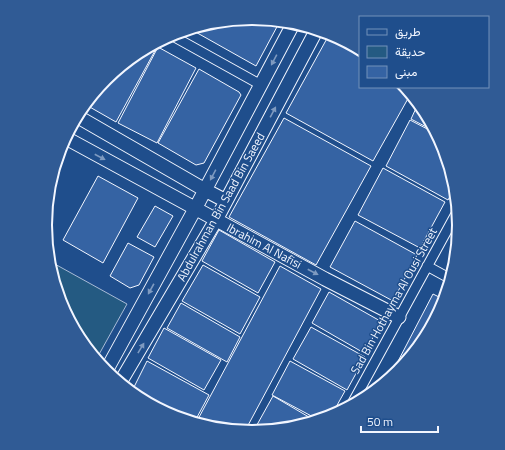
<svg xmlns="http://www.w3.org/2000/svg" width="505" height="450" viewBox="0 0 505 450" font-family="'Titillium Web',Vazirmatn,sans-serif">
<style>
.green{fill:#245a82;stroke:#a8bbd7}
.building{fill:#3563a3;stroke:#f2f6ff}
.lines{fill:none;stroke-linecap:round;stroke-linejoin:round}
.street-casing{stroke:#f2f6ff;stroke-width:11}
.secondary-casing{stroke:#f2f6ff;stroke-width:15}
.street{stroke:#1f4e8c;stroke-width:9}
.secondary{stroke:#1f4e8c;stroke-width:13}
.oneway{fill:#7e9ac0}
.labels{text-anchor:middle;stroke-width:3;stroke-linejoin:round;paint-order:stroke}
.street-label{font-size:12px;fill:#f2f6ff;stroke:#1f4e8c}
.rim{fill:none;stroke:#f2f6ff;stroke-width:2}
</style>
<rect width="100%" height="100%" fill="#1f4e8c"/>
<path class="green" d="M53,263L127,304L97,358L61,304Z"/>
<path class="building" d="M253,18L279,23L256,66L192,30Z
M330,33L332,34L360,53V87H405L410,95L373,161L286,113Z
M155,46L157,47L116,122L88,106L106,78Z
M158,47L196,68L157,143L118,123Z
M199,69L239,92L241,95L204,163L196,165L158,143Z
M417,106L434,131L411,119Z
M284,118L371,166L316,265L229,217Z
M410,120L435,133L444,146L453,191L448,200L386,166Z
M383,168L445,202L420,248L358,215Z
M98,176L138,198L103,263L63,240Z
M155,206L173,216L155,247L137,237Z
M355,221L417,255L393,301L330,267Z
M219,230L275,262L258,293L202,261Z
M128,243L154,257L139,285L130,288L110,276Z
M203,265L260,297L240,334L182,301Z
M280,266L321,289L245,431L197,421Z
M329,292L382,322L364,353L312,323Z
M433,294L445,300L444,304L400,369L395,367Z
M181,303L240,337L227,362L167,328Z
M311,327L365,357L347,390L293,359Z
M164,328L221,360L204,390L148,358Z
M147,361L209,395L195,421L173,416L133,389Z
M290,361L345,391L331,416L317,419L272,395Z
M392,369L398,372L386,380Z
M273,396L314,420L253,432Z"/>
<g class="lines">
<g class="street-casing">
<path id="street" d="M171,35L261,85
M427,266L449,278
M353,402L457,212"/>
</g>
<g class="secondary-casing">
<path id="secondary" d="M80,118L205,190L226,201
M66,138L325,279L399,317
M106,371L195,209L292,26
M121,381L216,220L316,31"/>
</g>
<use href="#street" class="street"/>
<use href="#secondary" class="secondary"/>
</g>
<defs><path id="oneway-solid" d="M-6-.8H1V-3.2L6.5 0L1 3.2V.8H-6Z"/></defs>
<g class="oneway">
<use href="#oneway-solid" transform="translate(274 60) rotate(118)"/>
<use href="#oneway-solid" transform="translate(273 112) rotate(-62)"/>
<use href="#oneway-solid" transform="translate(100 157) rotate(28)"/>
<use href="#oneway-solid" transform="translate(213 175) rotate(118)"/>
<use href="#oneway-solid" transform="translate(313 272) rotate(28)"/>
<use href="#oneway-solid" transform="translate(151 289) rotate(119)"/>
<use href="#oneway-solid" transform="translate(141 348) rotate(-59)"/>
</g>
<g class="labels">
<g class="street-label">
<text transform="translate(221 207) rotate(-61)" y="4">Abdulrahman Bin Saad Bin Saeed</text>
<text transform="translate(264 246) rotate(28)" y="4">Ibrahim Al Nafisi</text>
<text transform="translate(394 301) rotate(-61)" y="4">Sad Bin Hothayma Al Ousi Street</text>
</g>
</g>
<path d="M0 0H505V450H0ZM52 225a200 200 0 1 1 400 0a200 200 0 1 1-400 0Z" fill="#305b95" fill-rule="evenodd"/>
<path class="rim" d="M52 225a200 200 0 1 1 400 0a200 200 0 1 1-400 0Z"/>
<rect x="359" y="16" width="130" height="72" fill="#1f4e8c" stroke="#7391ba"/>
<rect x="367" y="29" width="20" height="6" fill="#1f4e8c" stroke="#7391ba"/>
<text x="395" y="36" font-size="12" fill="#f2f6ff">طريق</text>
<rect x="367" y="46" width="20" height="12" fill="#245a82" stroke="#7391ba"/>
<text x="395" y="56" font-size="12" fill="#f2f6ff">حديقة</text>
<rect x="367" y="66" width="20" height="12" fill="#3563a3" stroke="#7391ba"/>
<text x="395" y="76" font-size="12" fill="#f2f6ff">مبنى</text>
<path d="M361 426v6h77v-6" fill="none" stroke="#f2f6ff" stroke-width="2"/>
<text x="367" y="426" font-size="12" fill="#f2f6ff" stroke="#1f4e8c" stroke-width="3" paint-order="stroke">50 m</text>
</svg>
